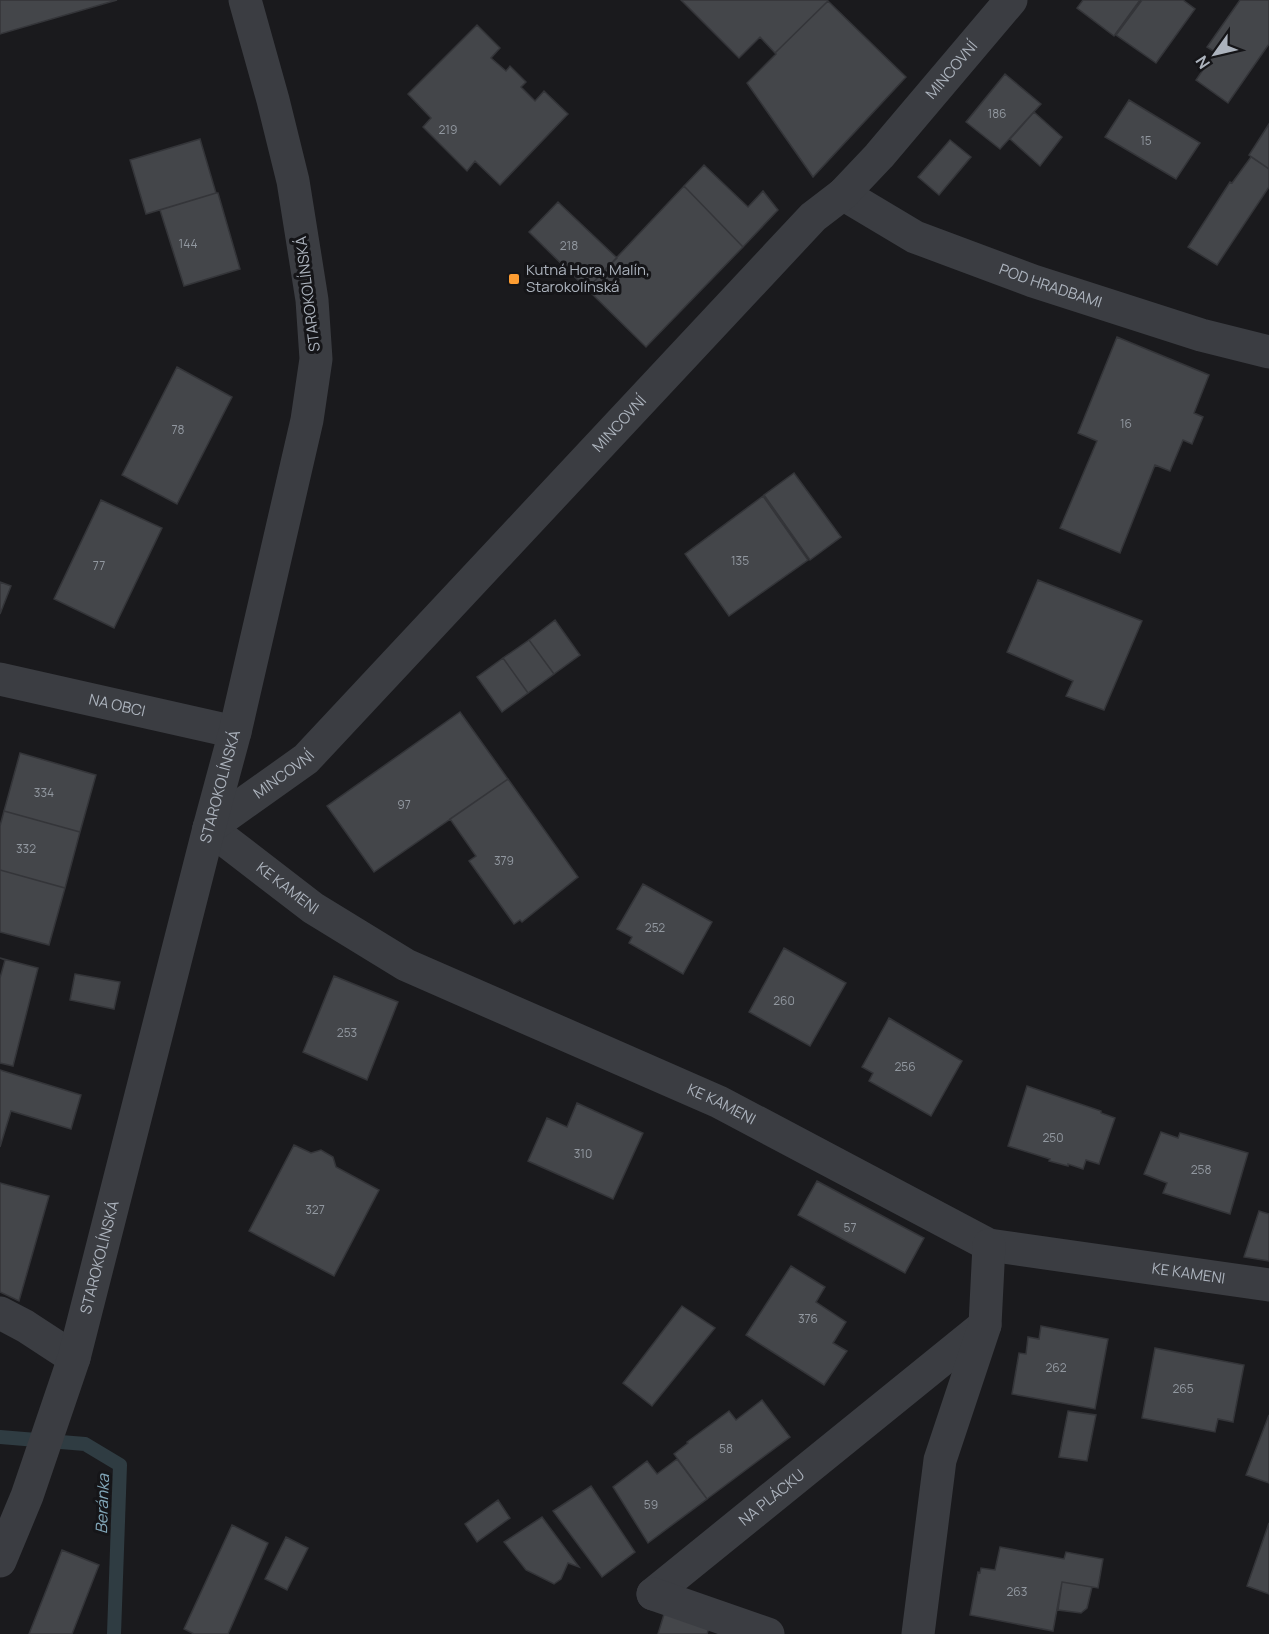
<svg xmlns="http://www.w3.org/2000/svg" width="1269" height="1634" viewBox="0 0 1269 1634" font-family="Manrope,sans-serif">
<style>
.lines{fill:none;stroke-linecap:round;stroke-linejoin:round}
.stream{stroke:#2f3c42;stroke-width:14}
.building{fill:#44464a;stroke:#343539;stroke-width:1.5}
.minor{stroke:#3b3d42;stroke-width:33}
.poi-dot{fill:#fd9d32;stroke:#151518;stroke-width:2}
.labels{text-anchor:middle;stroke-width:6;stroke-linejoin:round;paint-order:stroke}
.number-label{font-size:12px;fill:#9298a0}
.street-label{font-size:15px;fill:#acb3bd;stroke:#151518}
.poi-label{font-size:15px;fill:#acb3bd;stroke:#151518;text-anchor:start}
.water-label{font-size:16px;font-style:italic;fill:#82a7b9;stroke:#151518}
</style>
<rect width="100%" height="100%" fill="#1a1a1d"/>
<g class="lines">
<path class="stream" d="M0,1437L85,1444L120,1465L114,1634"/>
</g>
<path class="building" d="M0,0H117L0,34Z
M681,0H827L828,1L775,53L760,37L739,58Z
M1083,0H1140L1114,36L1077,8Z
M1142,0H1183L1195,9L1156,63L1116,35Z
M1240,0H1269V44L1228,103L1196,80L1215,52L1207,47Z
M828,1L906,77L813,177L747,83L776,54L775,53Z
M477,25L500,48L491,58L506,71L510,66L526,82L521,87L535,101L544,91L568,114L500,185L475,161L467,171L423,127L431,118L408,94Z
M1005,74L1041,104L1000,149L966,122Z
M1129,100L1200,143L1176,179L1105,137Z
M1034,112L1062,137L1040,166L1010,139Z
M1269,124V169L1249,155Z
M200,139L216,193L146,214L130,160Z
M950,140L971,157L939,195L918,177Z
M1251,157L1269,169V187L1217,265L1188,247L1230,182L1232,183Z
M704,165L748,207L763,191L778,210L743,247L684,186Z
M684,186L743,247L646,347L587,289Z
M216,193H218L240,269L184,286L160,210Z
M558,202L617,258L587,289L529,232Z
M1117,337L1209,375L1194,413L1203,417L1192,444L1183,440L1170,471L1155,465L1120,553L1060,528L1097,441L1078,433Z
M177,367L232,397L177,504L122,475Z
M794,473L841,537L810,560L764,495Z
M763,496L808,560L729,616L685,554Z
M101,500L162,528L114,628L54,599Z
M1038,580L1142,621L1104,710L1066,696L1073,681L1007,652Z
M0,582L11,586L0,614Z
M555,620L580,655L554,674L529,640Z
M529,640L554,674L528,693L503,658Z
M503,658L528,693L502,712L477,677Z
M460,712L508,779L374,872L327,806Z
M20,753L96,775L80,832L4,811Z
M508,779L578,877L522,922L520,920L514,924L469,861L476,856L450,819Z
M4,811L80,832L65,888L0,870V826Z
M0,870L65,888L49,945L0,932Z
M643,884L712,922L683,974L629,943L632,937L617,929Z
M784,948L846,983L810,1046L749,1012Z
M0,958L38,968L13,1066L0,1063V978L5,960Z
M75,974L120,982L114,1009L70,1000Z
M334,976L398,1002L367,1080L303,1052Z
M889,1018L962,1061L931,1116L869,1081L873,1073L862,1067Z
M0,1070L81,1095L71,1129L11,1111L0,1147Z
M1027,1086L1101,1111V1113L1115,1118L1099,1164L1086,1160L1083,1169L1068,1164V1166L1049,1161L1050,1159L1008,1146Z
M577,1103L643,1133L613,1199L528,1161L547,1118L567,1127Z
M1161,1132L1178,1138L1180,1133L1248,1153L1230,1214L1163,1193L1167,1183L1144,1174Z
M294,1145L311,1153L321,1150L333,1157L336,1167L379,1190L334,1276L249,1231Z
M817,1181L924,1238L905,1273L798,1215Z
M0,1183L49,1196L19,1301L0,1292Z
M1259,1211L1269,1214V1261L1244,1257Z
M791,1266L825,1287L816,1302L846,1322L833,1343L847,1351L824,1385L746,1335Z
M682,1306L715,1328L652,1406L623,1383Z
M1041,1326L1108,1339L1095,1409L1012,1394L1019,1353L1026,1354L1028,1337L1039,1339Z
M1155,1348L1244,1365L1233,1422L1218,1419L1215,1432L1142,1418Z
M762,1400L790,1437L707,1499L674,1454L688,1443L687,1442L729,1411L736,1420Z
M1068,1411L1096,1415L1087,1461L1059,1457Z
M1269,1415V1483L1246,1475Z
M677,1459L707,1499L648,1543L613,1487L647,1461L657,1474Z
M591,1486L635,1552L602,1577L553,1511Z
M498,1500L510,1518L477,1542L465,1524Z
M542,1517L579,1567L568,1563L561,1579L554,1584L526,1570L504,1542Z
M1269,1523V1594L1247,1586Z
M232,1525L268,1543L228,1634H194L184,1629Z
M286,1537L308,1548L287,1590L265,1579Z
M1000,1547L1064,1559L1066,1552L1103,1559L1098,1588L1062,1582L1053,1631L970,1615L978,1572L980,1573L981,1568L995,1570Z
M62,1550L99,1565L72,1634H29Z
M1062,1582L1092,1587L1087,1608L1081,1613L1058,1610Z
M665,1611L710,1625L707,1634H658Z"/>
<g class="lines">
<g class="minor">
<path id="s1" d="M843,194L915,237L1033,281L1201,335L1269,352"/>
<path id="s2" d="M0,679L235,732"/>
<path id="s3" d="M209,828L313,908L406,965L719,1102L989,1245L1269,1285"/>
<path id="s4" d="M209,828L306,759L813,217L843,194L879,156L1011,0"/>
<path d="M0,1313L25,1326L74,1358"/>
<path id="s5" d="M0,1561L27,1496L74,1358L209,828L235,732L307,420L316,359L312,300L293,181L273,100L245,0"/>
<path id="s6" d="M653,1594L985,1325"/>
<path d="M653,1594L768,1634"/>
<path d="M918,1634L940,1460L985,1325L989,1245"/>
</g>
</g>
<rect class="poi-dot" x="508" y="273" width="12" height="12" rx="3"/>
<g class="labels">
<g class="number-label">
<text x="997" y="118">186</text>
<text x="448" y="134">219</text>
<text x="1146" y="145">15</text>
<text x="188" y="248">144</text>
<text x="569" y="250">218</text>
<text x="1126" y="428">16</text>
<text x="178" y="434">78</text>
<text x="740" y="565">135</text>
<text x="99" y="570">77</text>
<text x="44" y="797">334</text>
<text x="404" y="809">97</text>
<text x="26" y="853">332</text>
<text x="504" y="865">379</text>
<text x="655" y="932">252</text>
<text x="784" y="1005">260</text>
<text x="347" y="1037">253</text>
<text x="905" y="1071">256</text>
<text x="1053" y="1142">250</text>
<text x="583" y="1158">310</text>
<text x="1201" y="1174">258</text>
<text x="315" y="1214">327</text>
<text x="850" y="1232">57</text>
<text x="808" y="1323">376</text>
<text x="1056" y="1372">262</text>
<text x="1183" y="1393">265</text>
<text x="726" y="1453">58</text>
<text x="651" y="1509">59</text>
<text x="1017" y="1596">263</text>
</g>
<g class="street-label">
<text dy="5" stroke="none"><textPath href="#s4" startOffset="1064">MINCOVNÍ</textPath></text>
<text dy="5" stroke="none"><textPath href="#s1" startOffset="228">POD HRADBAMI</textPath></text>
<text transform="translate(308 294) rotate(-97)" y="5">STAROKOLÍNSKÁ</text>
<text dy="5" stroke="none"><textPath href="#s4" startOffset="578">MINCOVNÍ</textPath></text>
<text dy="5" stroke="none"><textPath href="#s2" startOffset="120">NA OBCI</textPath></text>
<text dy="5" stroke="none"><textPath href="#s4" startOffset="92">MINCOVNÍ</textPath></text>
<text dy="5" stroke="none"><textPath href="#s5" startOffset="806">STAROKOLÍNSKÁ</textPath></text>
<text dy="5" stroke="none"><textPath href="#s3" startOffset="99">KE KAMENI</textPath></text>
<text dy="5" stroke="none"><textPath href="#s3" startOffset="585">KE KAMENI</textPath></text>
<text dy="5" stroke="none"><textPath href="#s5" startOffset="320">STAROKOLÍNSKÁ</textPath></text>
<text dy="5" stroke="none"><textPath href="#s3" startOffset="1089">KE KAMENI</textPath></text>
<text dy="5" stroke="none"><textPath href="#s6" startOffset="153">NA PLÁCKU</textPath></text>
</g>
<g class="poi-label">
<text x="526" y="275">Kutná Hora, Malín,<tspan x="526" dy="17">Starokolínská</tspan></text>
</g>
<g class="water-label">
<text transform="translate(102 1504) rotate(-88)" y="6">Beránka</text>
</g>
</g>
<g transform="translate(1215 54) rotate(236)" stroke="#151518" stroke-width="4.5" paint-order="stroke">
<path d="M0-4.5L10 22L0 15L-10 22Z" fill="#acb3bd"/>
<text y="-9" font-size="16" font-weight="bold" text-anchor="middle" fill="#acb3bd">N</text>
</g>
</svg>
